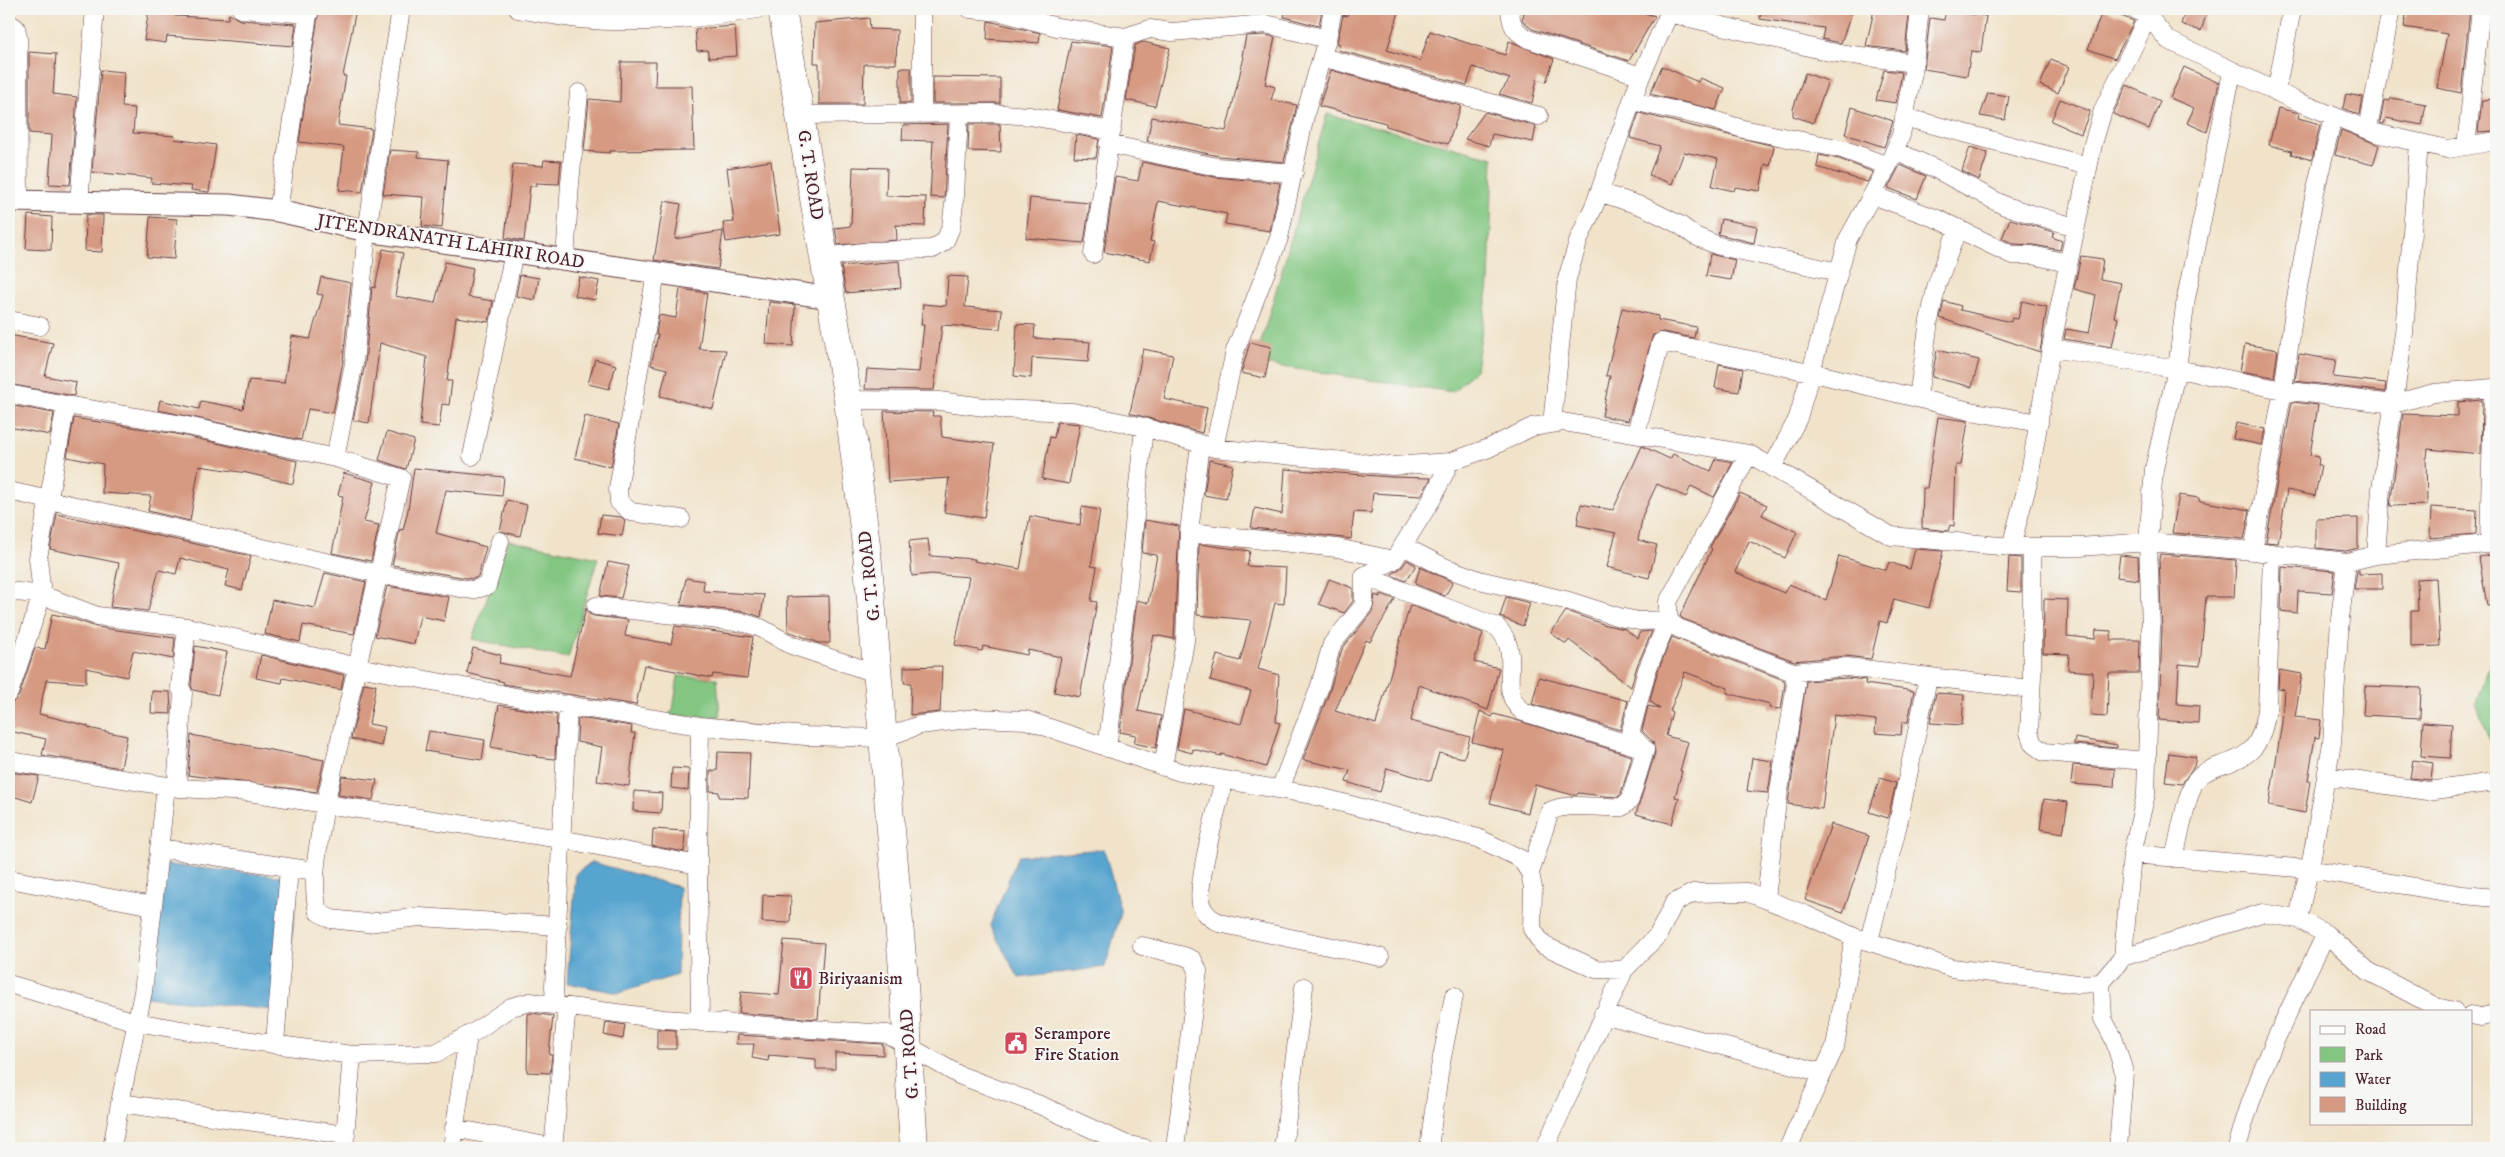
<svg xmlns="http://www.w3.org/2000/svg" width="2505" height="1157" viewBox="0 0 2505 1157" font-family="'IM FELL DW Pica',serif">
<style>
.green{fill:#82c681;stroke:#667256}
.water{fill:#56a4cf;stroke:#50627d}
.building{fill:#d69a82}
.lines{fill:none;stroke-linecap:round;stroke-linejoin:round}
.minor-casing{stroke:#633c43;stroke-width:19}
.tertiary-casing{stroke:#633c43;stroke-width:23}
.primary-casing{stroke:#633c43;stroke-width:29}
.minor{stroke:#fff;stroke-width:18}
.tertiary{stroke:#fff;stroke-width:21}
.primary{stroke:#fff;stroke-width:28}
.labels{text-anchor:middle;stroke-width:4;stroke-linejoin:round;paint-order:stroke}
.street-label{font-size:18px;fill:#4a1f2b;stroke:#f6f6f2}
.poi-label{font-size:18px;fill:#4a1f2b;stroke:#f6f6f2;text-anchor:start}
</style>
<rect width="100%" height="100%" fill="#f6f6f2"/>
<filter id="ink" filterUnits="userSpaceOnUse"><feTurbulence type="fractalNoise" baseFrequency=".02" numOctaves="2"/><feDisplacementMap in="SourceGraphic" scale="10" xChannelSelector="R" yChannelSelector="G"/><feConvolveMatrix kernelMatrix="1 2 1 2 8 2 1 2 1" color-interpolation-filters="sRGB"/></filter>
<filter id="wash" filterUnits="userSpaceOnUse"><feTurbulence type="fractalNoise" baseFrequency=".0096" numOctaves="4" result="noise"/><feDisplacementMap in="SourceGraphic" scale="20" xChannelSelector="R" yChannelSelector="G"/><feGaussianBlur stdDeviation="1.12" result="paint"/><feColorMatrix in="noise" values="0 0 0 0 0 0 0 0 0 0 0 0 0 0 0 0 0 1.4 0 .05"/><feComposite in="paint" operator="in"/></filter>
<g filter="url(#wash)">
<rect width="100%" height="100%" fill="#f1e3ca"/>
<path class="green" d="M1327,114L1493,158L1489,284L1476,369L1453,392L1255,363Z
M508,540L598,558L568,658L472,639Z
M2496,645V760L2476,703Z
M678,676L717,678L720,717L668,716L673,710Z"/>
<path class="water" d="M1104,849L1121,913L1105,967L1019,978L990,926L1018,856Z
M592,862L679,887L677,975L619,993L567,983L576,873Z
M160,864L298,878L284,1011L145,997Z"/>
<g id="blocks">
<path class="building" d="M149,9L176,12L175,16L228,19L229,14L240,20L296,24L293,46L167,36L166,43L144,40Z
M319,9H356L343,76H346L338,125L372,129L362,192L339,190L344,147L299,142Z
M1286,9H1322L1319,26L1284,17Z
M1349,9H1400L1387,50L1420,61L1430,31L1505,55L1509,41L1554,59L1546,82L1537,79L1532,103L1499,94L1510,79L1473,67L1467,85L1338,50L1340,44L1337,43L1343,15L1347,16Z
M1525,9H1630L1655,16L1629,61L1532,29L1522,20Z
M1761,9H1853L1841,43L1822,39L1824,28L1760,19Z
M2103,9L2134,21L2115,59L2088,49Z
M2186,9H2208L2201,31L2181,24Z
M2407,9H2470L2461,93L2437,88L2447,34L2404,27Z
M1874,10L1909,15L1905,51L1866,46Z
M1946,10L1986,16L1981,52L1971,51L1967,76L1924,69L1930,18L1944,20Z
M869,18L870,29L897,30L896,64H864L863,104H819V63H814L815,23Z
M988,21L1040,33L1039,43L987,39Z
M735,26L737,56L709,58L707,50L697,51L695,29Z
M1265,35L1275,37L1265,84L1275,87L1271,100L1297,105L1284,162L1219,156L1147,141L1152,117L1226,131L1244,57L1242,56L1246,36Z
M1071,41L1113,46L1102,118L1057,110Z
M1143,42L1170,48L1155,106L1126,100L1135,45Z
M29,52L56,54L53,94L77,97L70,185L49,184L52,135L29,133Z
M2051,59L2069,67L2058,93L2040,85Z
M621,62H656L655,86H692L694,150L610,151V153L584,151L589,99L620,102Z
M1662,66L1698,82L1700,78L1725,88L1716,110L1650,94Z
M2184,67L2219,83L2207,132L2187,123L2194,108L2170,98Z
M900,68H911V103H900Z
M101,70L124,72L122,107L135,108L133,133L175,136L174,139L216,145L209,192L191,190L192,186L151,183L152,178L92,172Z
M1331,70L1461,106L1448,144L1386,126V123L1319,106Z
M1884,70L1902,72L1896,103L1876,100Z
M1805,73L1828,81L1813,123L1793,116V109Z
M933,77L1000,78V103H933Z
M2127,85L2160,101L2149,129L2113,114Z
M1988,93L2009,96L2005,120L1980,116Z
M2346,94L2363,97L2360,115L2343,108Z
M2391,98L2426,104L2422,125L2386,118L2384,124L2380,123L2384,100L2390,101Z
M2060,99L2090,111L2081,134L2051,121Z
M2496,99V131L2478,132L2482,100Z
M1852,107L1893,121L1884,147L1845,134Z
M2278,108L2299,113L2298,118L2320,124L2312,160L2291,154L2292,151L2269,145Z
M1485,112L1536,126L1533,142L1492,134L1489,146L1465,139Z
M1639,113L1774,146L1770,166L1765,164L1760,191L1735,187L1734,191L1712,186L1718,159L1684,152L1672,184L1649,175L1660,146L1630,138Z
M948,124L944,198L930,197L933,141L902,140L903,125Z
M969,124H1000L1001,152L968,151Z
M2341,130L2379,145L2373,165L2335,155Z
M1076,135L1099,139L1096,158L1074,157Z
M1970,147L1988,153L1979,180L1962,171Z
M390,150L419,152L418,157L448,160L442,228L422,226L424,197L383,194Z
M1819,155L1839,159L1873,172L1867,182L1817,167Z
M544,160L561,161L559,184L536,183V186H530L524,241L505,238L513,164L543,166Z
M771,161L780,234L726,242L723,223L734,222L727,168Z
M1142,162L1215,177L1280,183L1270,231L1225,224L1227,214L1158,201L1150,241L1154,242L1150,261L1104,252L1115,177L1138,181Z
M1900,165L1926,176L1917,199L1888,188Z
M853,167L887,168L886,196L926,197L925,226L896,225L897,240L838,245L835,228L851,226Z
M1030,198L1090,203L1084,243L1026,238Z
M664,201L681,204L675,239L723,231L718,269L654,260Z
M28,215L52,217L51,250L26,249Z
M86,215H103L102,252L85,251Z
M150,217L177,219L174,259L147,257Z
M1721,219L1757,226L1754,243L1718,234Z
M2010,219L2054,232L2052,237L2062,241L2060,250L2034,245L2014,244L2002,238Z
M383,249L403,253L395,296L435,303L445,262L473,268L468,297L493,301L489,322L456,317L447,381H452L449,405L442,404L439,427L420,425L427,357L380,343L369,423L353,420L365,364L372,287L375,288Z
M1710,254L1735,260L1731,280L1706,276Z
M2081,256L2103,259L2100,279L2121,283L2114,317L2118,318L2112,347L2064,339L2066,329L2089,333L2096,295L2074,289Z
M899,261L901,288L846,293L841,266Z
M520,275L539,278L535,300L516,296Z
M948,276L968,277L965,307L1002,310L1000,329L942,325L934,390L865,389L867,369L919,372L924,325H921L923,304L946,306Z
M321,277L351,283L343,361L333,413L308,409L301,440L158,410L160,400L199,409L201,401L243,409L249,380L284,383L292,336L310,339L323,295L317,294Z
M579,277L599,281L595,300L575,296Z
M680,289L707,293L699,349L726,350L713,409L660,396L667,369L651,365L658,335H656L659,315L676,318Z
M1944,301L1961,306L1960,310L2011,322L2012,318L2018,319L2022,301L2047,307L2040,352L1940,318Z
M769,302L795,305L793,346L766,344Z
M1622,308L1658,316V320L1696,327L1694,338L1663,332L1653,335L1628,421L1602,416L1610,376H1606Z
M1017,324L1035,325L1034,338L1090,342L1088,362L1032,358L1031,378L1014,376Z
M9,335L53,343L45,376L76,382L74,396L9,384Z
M1250,342L1271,347L1265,378L1241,373Z
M2245,344L2278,350L2274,377L2240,371Z
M1143,349L1173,355L1164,399L1207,408L1202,433L1130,413Z
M1937,350L1979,360L1972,387L1932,377Z
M2299,354L2336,360L2333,377L2386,383L2385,392L2295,381Z
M595,359L616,365L609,389L588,384Z
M1719,364L1743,369L1739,392L1715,388Z
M2482,400L2481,454L2428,449L2427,458H2426L2427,505L2390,506L2403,414L2458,416V402Z
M2292,402L2318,405L2310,455L2319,457L2318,465H2321L2315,496L2287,490L2278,543L2266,542Z
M9,405L54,413L50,435L9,427Z
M884,411L933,412L932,416H940L942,437L994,444L984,518L944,512L949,478L888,482Z
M585,416L619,424L611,467L575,458Z
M1938,417L1968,421L1961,465H1956L1954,526L1950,525L1948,531L1922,528L1923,488H1927Z
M74,418L176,434L297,461L293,484L247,473L199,466L190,521L148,511L151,496L102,493L103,464L67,457Z
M1057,422L1080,424L1069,484L1042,479L1050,437L1054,438Z
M2236,423L2265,429L2262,445L2233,439Z
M387,432L414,440L406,469L379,460Z
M1642,446L1670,459L1673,454L1711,471L1716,459L1733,462L1714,497L1691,486L1686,497L1657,484L1643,514L1638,540L1657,545L1649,578L1607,567L1616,533L1577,525L1581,504L1613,510Z
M1209,460L1233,465L1226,499L1204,495Z
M414,468L504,477L502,496L446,490L436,533L486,547L478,577L472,579L392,565L400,529L403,530L408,510Z
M1285,469L1391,477L1431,478L1421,496L1373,493L1371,513L1354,512L1351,539L1273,529V530L1251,528L1255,508L1282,514Z
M344,473L375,482L364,522L379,525L371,561L332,553L343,496L338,495Z
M1740,493L1767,505L1762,515L1797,532L1785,558L1749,541L1735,572L1784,593L1789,584L1826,600L1839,556L1886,570L1889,562L1910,569L1915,549L1943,551L1929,608L1894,599L1887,623L1880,621L1871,659L1846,656L1794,661L1683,619L1680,616L1712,549L1710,547Z
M2179,495L2199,498V501L2250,510L2244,539L2172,533Z
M507,500L527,505L520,536L500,531Z
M1082,507L1100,510L1091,566L1097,567L1091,601L1097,602L1080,697L1054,692L1061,657L1028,650L1027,655L983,646L982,651L955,645L969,577L931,574L912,576L909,541L928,539L930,556L975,559L974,561L1020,569L1030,516L1080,525Z
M2431,507L2477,510L2476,534L2430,538Z
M57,514L251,556L242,590L225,586L229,570L180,558L176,574L159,570L148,611L110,607L119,563L50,549Z
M601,515L621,517L625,520L622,536L598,533Z
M2358,518V548L2346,551L2316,548V519Z
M1145,520L1179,526L1174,639L1154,635L1138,711L1161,716L1156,748L1134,743L1136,735L1120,732L1137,600L1148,603L1157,555L1142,553Z
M1199,544L1250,551L1247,566L1286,568L1284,604L1275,603L1258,669L1279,675L1276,722L1280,723L1266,767L1221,754V756L1193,749L1192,753L1177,749L1184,709L1241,724L1251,691L1210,680L1217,655L1240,661L1251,620L1197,615Z
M2161,554L2236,560L2234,597H2206L2200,666L2179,664L2177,704L2199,706L2198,723L2159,720L2162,629L2159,559Z
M2496,554V605L2487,606L2479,557Z
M2120,555L2138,557L2139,580L2117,577Z
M2009,557L2021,558V592L2007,591Z
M1407,560L1416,565L1406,581L1391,575L1402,567Z
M608,562L629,566L621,598L600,596Z
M1420,567L1453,582L1445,596L1415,584Z
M2282,567L2335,571L2332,593L2298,591L2297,613L2281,611Z
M2359,570V574L2382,573V589H2354L2357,571Z
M325,573L366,582L354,634L303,625L300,642L265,634L272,600L315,608Z
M686,578L704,581L703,591L764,595L761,617L746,612L681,605Z
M2436,578L2440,646L2411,647V611H2418L2417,579Z
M1329,579L1353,588V601L1344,613L1319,604Z
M387,586L449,597L444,621L420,616L414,644L375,636Z
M1381,594L1395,599L1370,642L1366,640L1335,711L1376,724L1410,605L1483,633L1474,662L1499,668L1488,710L1419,685L1411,721L1470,737L1464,758L1439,753L1431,781L1387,768L1380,792L1346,782L1350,770L1303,760L1329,693L1342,649L1372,612L1375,595L1380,597Z
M829,596L830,643H819L788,631L787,597Z
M1506,597L1530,603L1523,626L1500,617Z
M2044,599L2068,600L2067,636L2095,639L2096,630L2111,631V640H2140L2139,673H2109L2107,717L2091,716L2093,672L2068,670L2069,654L2043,653Z
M586,608L589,614L594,616L628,620L625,636L671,644L675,626L753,637L747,678L713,674L712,678L644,665L636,705L503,684L504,682L467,673L473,648L501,655L499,663L570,676Z
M1566,611L1606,625L1625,629L1638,639L1640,632L1652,631L1637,666L1631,687L1569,640L1566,644L1551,633Z
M52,614L71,618L96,627L175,638L173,659L133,651L127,677L86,668V683L46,680L39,714L88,726V728L127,736L121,768L42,755L46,739L9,731L12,703L19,696L35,648L45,649Z
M1672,637L1784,680L1785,684L1781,709L1769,708L1770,704L1727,693L1728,688L1685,672L1670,711L1672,712L1666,736L1688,742L1680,771H1682L1675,797L1679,798L1672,824L1636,814L1655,753L1653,742L1642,731L1648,706L1660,709L1650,701L1657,673Z
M195,646L227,652L218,695L193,690L191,685Z
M261,655L344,675L341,690L283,678L282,683L256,678Z
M942,666L940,712L910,715L911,683H904V667Z
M2279,670L2302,674L2295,717L2321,720L2319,738L2315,737L2308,781H2310L2305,813L2269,806L2282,722L2284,689L2278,688Z
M1539,677L1628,701L1620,730L1532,704Z
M1847,678L1866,680L1865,684L1914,691L1908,722H1902L1901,735L1875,733L1876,720L1834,715L1822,809L1788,804L1806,681Z
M364,683L376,685L369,724L385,727L381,746L351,739Z
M2365,686L2421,688L2420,718L2363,715Z
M152,691L170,692L171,714L151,713Z
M1936,693L1964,695L1962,725L1930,723Z
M499,705L557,715L555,759L536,757L537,756L491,747Z
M1480,711L1492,717L1494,714L1516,720L1632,756L1621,794L1618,797L1604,796L1578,793L1577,795H1573L1535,785L1528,813L1490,803L1504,750L1472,742Z
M578,718L632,726L631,733H635L629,786L597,781L602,747L577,742Z
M2423,722L2452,724L2450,758L2421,756Z
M429,731L485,740L482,760L425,751Z
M191,735L324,760L317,792L188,775Z
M2075,738L2117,745V748L2074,744Z
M718,752L750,753L748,798L719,797V792L710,791V771H717Z
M2169,753L2196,757L2194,766L2182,784L2165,782Z
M1752,758L1773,761L1768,793L1747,791Z
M2413,760L2433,763L2431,780L2410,778Z
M2073,765L2115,769L2114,787L2071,784Z
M672,768L689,769L688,790L671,788Z
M9,772L39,776L32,802L9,795Z
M342,776L377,780L373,800L338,795Z
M1880,778L1896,783L1888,818L1869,812Z
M634,791L662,793L661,813L633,811Z
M2044,799L2068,802L2063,833L2040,829Z
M1831,824L1869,836L1843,913L1805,900Z
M653,829L685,831L684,852L652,846Z
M763,895L791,896L790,923L762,922Z
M784,940L824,943L818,1019L739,1013L741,992L779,995Z
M531,1013L553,1016L549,1055H552L550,1073L527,1072L528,1014Z
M606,1022L625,1025L623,1039L604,1035Z
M657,1029L676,1030V1049H657Z
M737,1035L883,1044V1055L835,1053V1069H816V1059L769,1055L768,1061L752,1058L754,1044H736Z"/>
</g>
</g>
<g filter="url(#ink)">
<use href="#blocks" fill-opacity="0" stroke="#633c43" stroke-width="1"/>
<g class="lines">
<g class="minor-casing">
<path id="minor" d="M241,9L309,14
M518,9C538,12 559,17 579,19C639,25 698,19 758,9
M970,9L1001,12L1057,27L1125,37L1150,29L1172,32L1266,24L1327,39
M1510,9C1511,25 1514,31 1528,39L1641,76
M2134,9L2148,16L2168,40L2294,100L2376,133L2448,149L2496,141
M1669,13L1830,52L1914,63
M9,23L16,28L18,37L19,201
M1322,57L1539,116
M2276,92L2292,9
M1632,101L1701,116L1743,129L1842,149L1888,166
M922,114V9
M801,115L991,113L1030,116L1112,131
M1904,117L2088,166
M2368,129L2391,9
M1108,144L1217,167L1294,173
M2466,146L2481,9
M1895,151L1934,168L2005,206L2075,227
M1599,192L1644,207L1680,225L1695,236L1719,246L1838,272
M1873,195L1940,220L2012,255H2032L2067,263
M79,202L95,9
M278,211L309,9
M1093,254L1125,37
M825,257L871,251L933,249L945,241L951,227L955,196L959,114
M565,260L570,183L579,93
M656,273L618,489L619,502L631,512L681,519
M9,320L40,326
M2051,348L2177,369L2283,390L2393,404L2434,393L2493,388
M9,394L66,405
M1918,398L1929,321L1937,284L1958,228
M848,400L939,401L1000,409L1073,412L1144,427L1214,448L1392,466L1450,462L1489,448L1532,427L1563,422L1749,454L1891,536L2011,547H2079L2148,542L2253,551L2347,562L2376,555L2496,543
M1552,424L1567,279L1579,239L1595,204L1641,76L1671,9
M1636,433L1661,342L1810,372L1970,411L2039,423
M1214,448L1235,351L1279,238L1306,111L1327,39L1333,9
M1749,454L1668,602V620L1678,628L1793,672L1796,684L1776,810L1766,899
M472,456L514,252
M1772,468L1798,418L1848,239L1888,166L1901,135L1913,72L1920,9
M9,491L379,574L472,590L487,586L500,541
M1189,532L1337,548L1394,560
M2489,544L2493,388H2496
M1403,546L1444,567L1479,580L1569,601L1619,617L1639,621L1668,620L1647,670L1630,734L1645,750L1630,800L1622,807C1598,809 1573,801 1550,811L1530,873
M2011,547L2029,479L2051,348L2093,144L2103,110L2148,16
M2032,547V676L2029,732L2033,744L2044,752L2146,761
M2253,551L2283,390L2295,304L2314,197L2333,116
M2376,555L2381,489L2404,333L2419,143
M1364,576L1497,627C1526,657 1494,688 1523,712L1645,749
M9,591L42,595L97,616L187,627L358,667L532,700L700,726L805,736L883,738L920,725L976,718L1026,720L1180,772L1312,795L1478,838L1521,859L1530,873L1533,888L1532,929L1543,945L1596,969L1624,970L1658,935L1674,903L1693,893L1747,892L1806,915L1854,937L1952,968L2078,984L2101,983L2123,957L2262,913L2298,919L2326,934L2368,971L2436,1007L2454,1011
M596,606L745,623L761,628L791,645L878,674
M1793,672L1847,667L2030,689
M9,693L42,595L38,558L66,405L178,424L335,458L354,363L367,231L401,9
M1107,748L1127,595L1144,427
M9,761L180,788L248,792L325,804L401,478L335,458
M1163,767L1185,641L1189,532L1200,444
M2326,776L2427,791L2496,782
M1224,780C1218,804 1196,884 1201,904C1204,914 1211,918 1219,923L1380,957
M180,788L177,774L183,693L180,687L187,627
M1280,789L1319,689L1332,644L1364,605V576L1394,560L1432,499L1450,462
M159,848L315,871
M2132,854L2309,869L2463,895L2496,898
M2174,858C2179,839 2186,794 2196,780C2202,772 2211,769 2219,766C2254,756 2261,744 2267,710L2272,553
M698,865L700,1022
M9,879L153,906L166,786
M153,906L143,992L120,1103L346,1135
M2298,919L2312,856L2332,743L2340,619L2347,562
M558,926L420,917L367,923L331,919L318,912C310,877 320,839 325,804L561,839L698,865L700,726
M1869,941L1898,824L1928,678
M1142,946L1184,956L1193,960L1198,971L1175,1148
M2123,957L2132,854L2146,794L2151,629L2148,542L2154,469L2177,369L2186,298L2232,72
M2101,983L2103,1019L2114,1039L2124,1072L2118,1148
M9,984L136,1022L223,1037L352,1055L436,1053L476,1031L511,1007L530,1002L664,1019L887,1034L959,1075L1040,1105L1125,1144L1144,1148
M555,1005L554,986L568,704
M1603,1014L1823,1073
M2471,1015L2481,1017L2496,1014
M275,1043L289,868
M454,1128L556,1148
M112,1148L120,1103
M344,1148L352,1055
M452,1148L468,1035
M553,1148L567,1007
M1283,1148L1304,987
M1429,1148L1439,1073L1454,996
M1545,1148L1624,970
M1788,1148L1835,1047L1854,937
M2237,1148C2256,1072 2292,1004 2326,934"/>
</g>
<g class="tertiary-casing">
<path id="tertiary" d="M9,201L229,205L278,211L367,231L831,298"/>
</g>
<g class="primary-casing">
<path id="primary" d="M782,9L848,400L867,553L903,969L914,1148"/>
</g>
<use href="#minor" class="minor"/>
<use href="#tertiary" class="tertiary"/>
<use href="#primary" class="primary"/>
</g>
</g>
<defs>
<g id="restaurant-square" transform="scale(1.25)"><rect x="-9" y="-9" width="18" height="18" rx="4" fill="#d1495b" stroke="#f6f6f2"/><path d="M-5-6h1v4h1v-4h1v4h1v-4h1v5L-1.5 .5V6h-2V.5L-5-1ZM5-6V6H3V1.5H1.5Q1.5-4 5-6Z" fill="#fff"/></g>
<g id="civic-square" transform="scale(1.25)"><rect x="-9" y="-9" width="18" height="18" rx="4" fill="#d1495b" stroke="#f6f6f2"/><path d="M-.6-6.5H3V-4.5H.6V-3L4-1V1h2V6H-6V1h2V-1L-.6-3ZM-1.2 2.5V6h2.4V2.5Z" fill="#fff"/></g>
</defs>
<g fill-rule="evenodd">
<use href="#restaurant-square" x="801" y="978"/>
<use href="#civic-square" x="1016" y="1043"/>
</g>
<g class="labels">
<g class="street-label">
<text transform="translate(811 175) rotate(81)" y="6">G. T. ROAD</text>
<text transform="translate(451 241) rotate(9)" y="6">JITENDRANATH LAHIRI ROAD</text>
<text transform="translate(869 576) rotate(-96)" y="6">G. T. ROAD</text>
<text transform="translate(909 1054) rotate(-94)" y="6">G. T. ROAD</text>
</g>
<g class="poi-label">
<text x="818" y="984">Biriyaanism</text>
<text x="1034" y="1039">Serampore<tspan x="1034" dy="21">Fire Station</tspan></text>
</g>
</g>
<rect width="2505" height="1157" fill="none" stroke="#f6f6f2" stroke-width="30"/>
<rect x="2310" y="1010" width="162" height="115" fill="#f6f6f2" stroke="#b1a0a2"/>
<rect x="2320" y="1026" width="25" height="8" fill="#ffffff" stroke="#b1a0a2"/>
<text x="2355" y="1034" font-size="15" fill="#4a1f2b">Road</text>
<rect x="2320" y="1047" width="25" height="15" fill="#82c681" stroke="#b1a0a2"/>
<text x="2355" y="1060" font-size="15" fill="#4a1f2b">Park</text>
<rect x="2320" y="1072" width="25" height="15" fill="#56a4cf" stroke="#b1a0a2"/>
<text x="2355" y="1084" font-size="15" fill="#4a1f2b">Water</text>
<rect x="2320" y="1097" width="25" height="15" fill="#d69a82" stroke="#b1a0a2"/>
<text x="2355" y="1110" font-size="15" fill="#4a1f2b">Building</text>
</svg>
